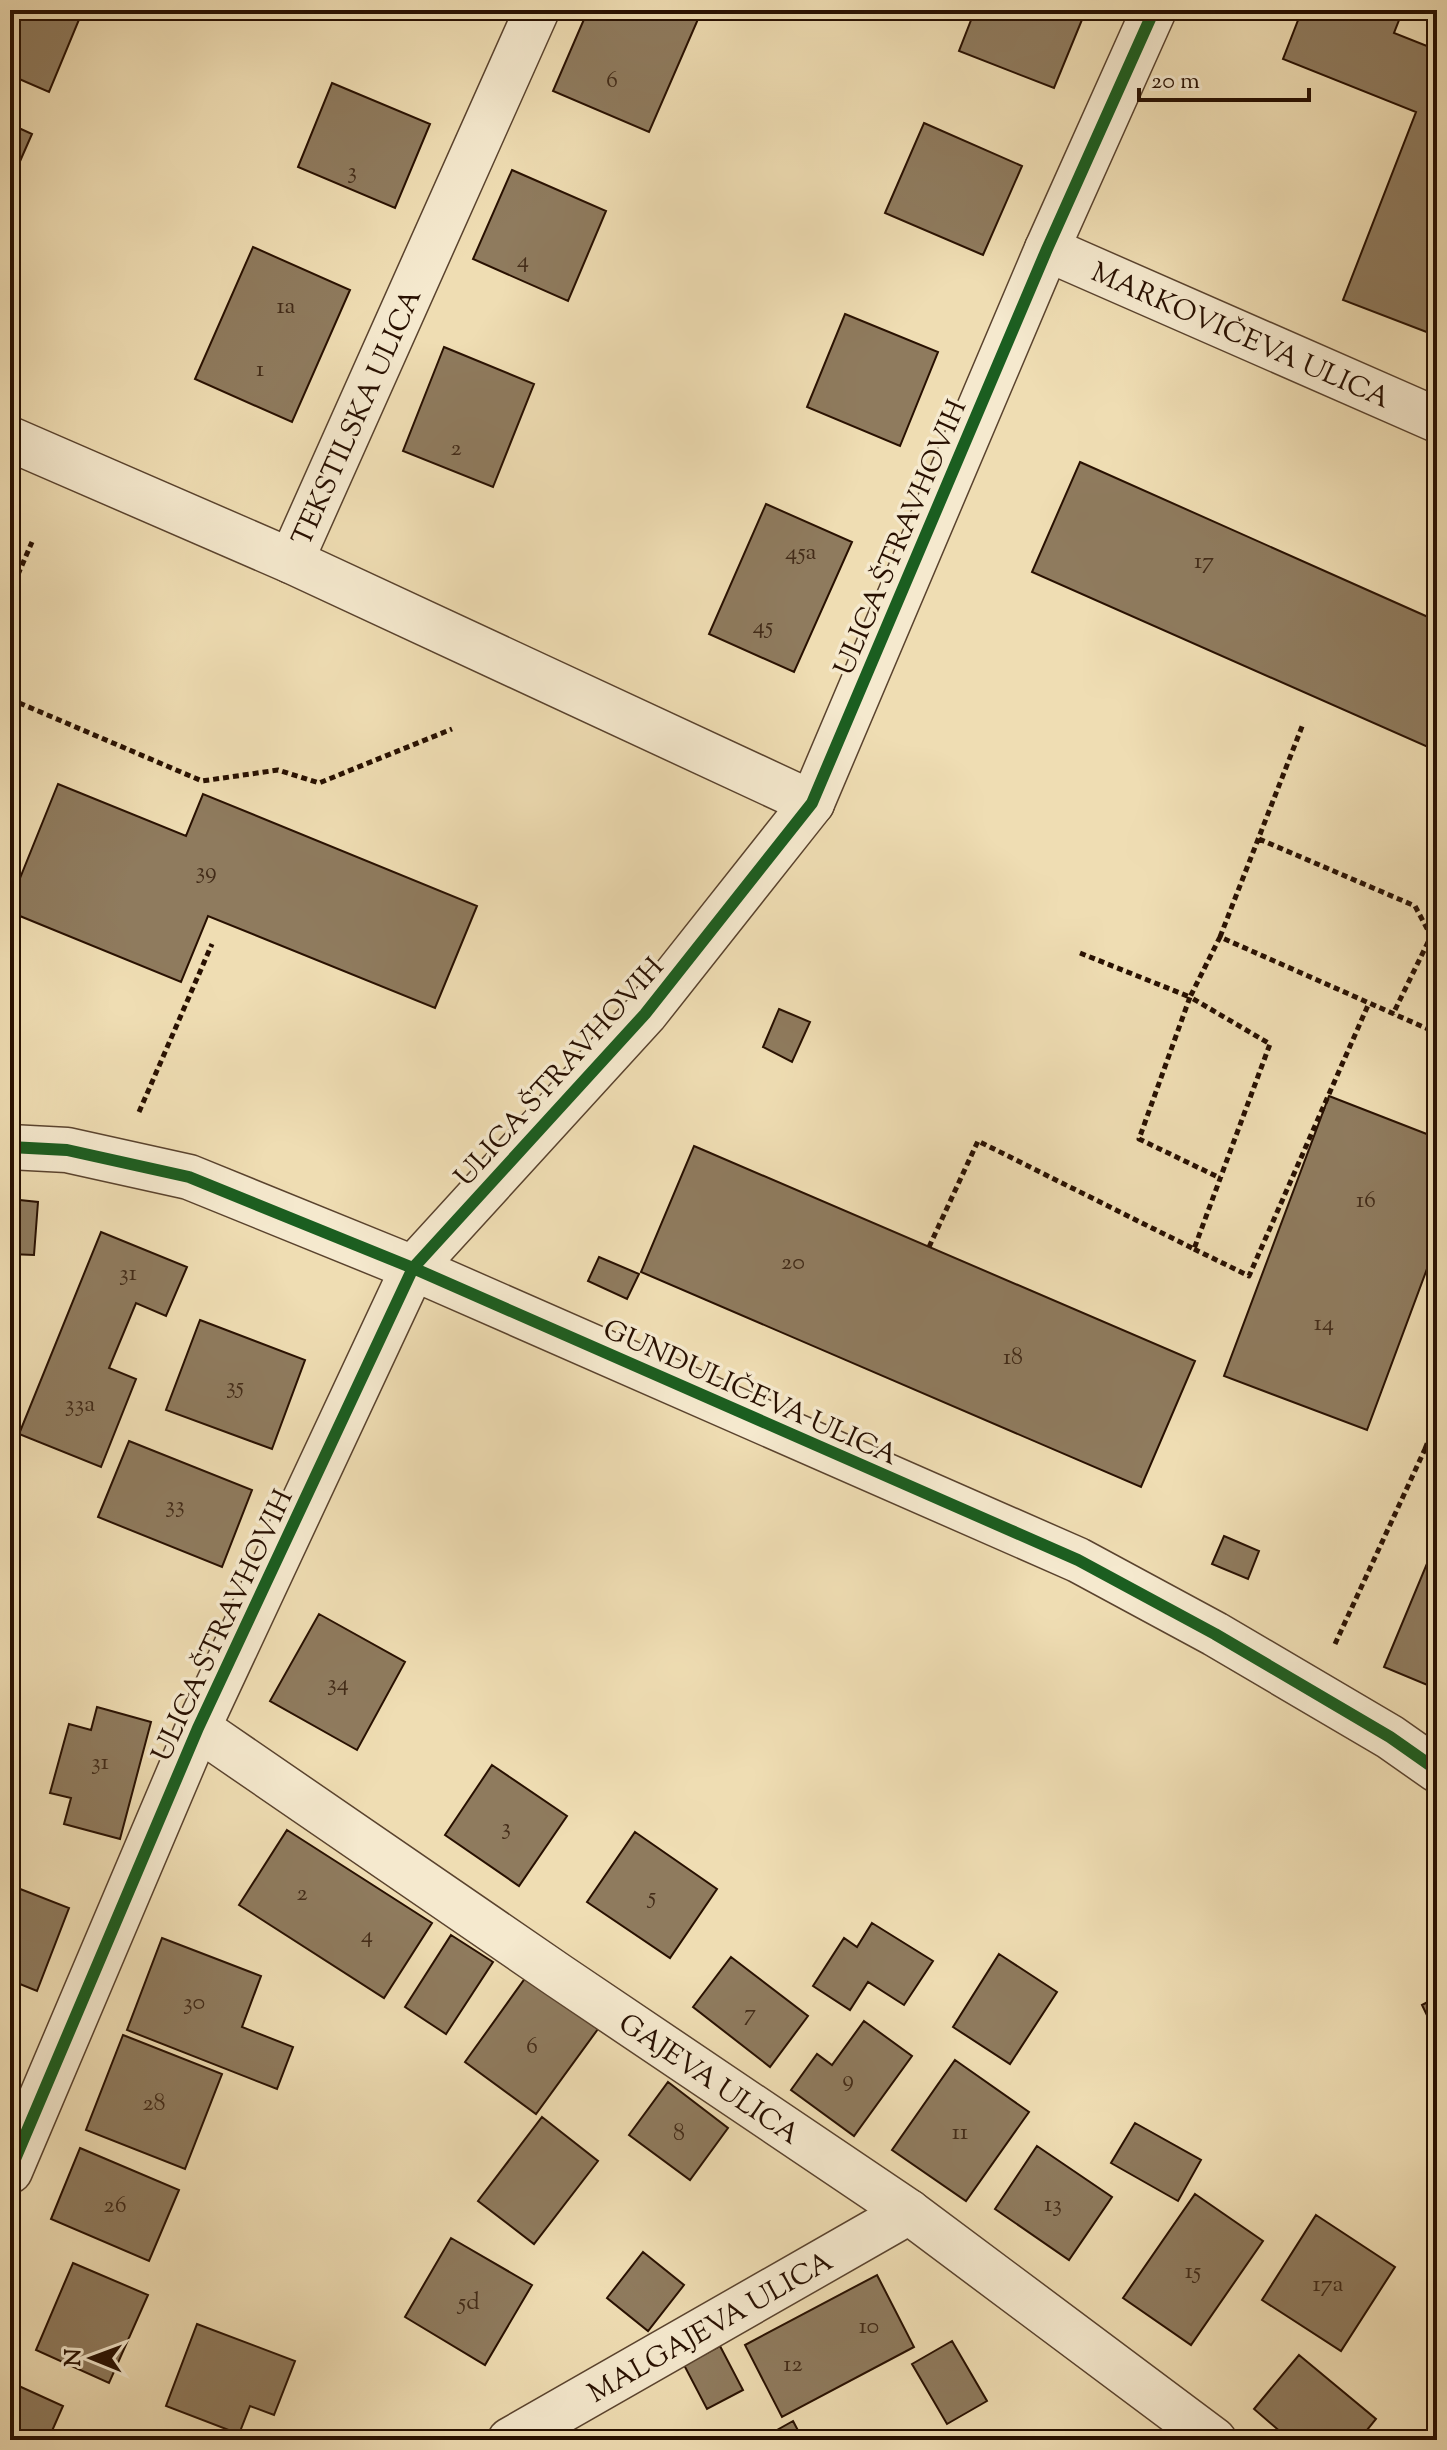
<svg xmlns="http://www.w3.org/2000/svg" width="1447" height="2450" viewBox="0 0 1447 2450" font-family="'Sorts Mill Goudy',serif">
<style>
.building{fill:#8f7b5e;stroke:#281001;stroke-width:2}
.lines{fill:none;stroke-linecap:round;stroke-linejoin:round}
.street-casing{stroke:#5a432e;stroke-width:47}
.path{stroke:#281001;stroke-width:5;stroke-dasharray:6 4;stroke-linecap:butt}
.street{stroke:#f5e9ce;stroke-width:44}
.cycleway-casing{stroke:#f5e9ce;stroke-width:17}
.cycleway{stroke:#1b5e20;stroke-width:12}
.labels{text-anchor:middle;stroke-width:7;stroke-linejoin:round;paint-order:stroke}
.number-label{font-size:24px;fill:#422b18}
.street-label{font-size:28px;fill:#281001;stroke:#f5e9ce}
</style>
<rect width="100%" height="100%" fill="#efddb3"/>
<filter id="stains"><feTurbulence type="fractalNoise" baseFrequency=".0025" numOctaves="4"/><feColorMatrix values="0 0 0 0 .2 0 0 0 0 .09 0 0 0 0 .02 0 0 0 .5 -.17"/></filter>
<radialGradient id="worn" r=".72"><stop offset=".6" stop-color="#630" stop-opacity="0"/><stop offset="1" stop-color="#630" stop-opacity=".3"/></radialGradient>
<path class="building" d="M10,10H83L49,92L10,75Z
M588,10H702L649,132L553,91Z
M975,10H1086L1054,88L959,51Z
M1302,10H1403L1394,33L1437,50V336L1343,300L1416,112L1283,59Z
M332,83L430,124L395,208L298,167Z
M924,123L1022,166L983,255L885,213Z
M10,124L32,134L10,184Z
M512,170L606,211L568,301L473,259Z
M253,247L350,290L292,422L195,379Z
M845,314L938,352L900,446L807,407Z
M444,347L534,384L493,487L403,451Z
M1080,462L1437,621V751L1032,572Z
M766,504L852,542L794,672L709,634Z
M58,784L186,836L203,794L477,906L435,1008L208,916L181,982L10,912V903Z
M779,1009L810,1022L792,1062L763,1047Z
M1329,1096L1437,1138V1242L1367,1430L1224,1376Z
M694,1146L1195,1361L1141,1487L641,1272Z
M10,1199L38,1202L34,1255L10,1254Z
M101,1232L187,1267L166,1316L136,1303L109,1368L136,1379L101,1467L19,1434Z
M599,1257L639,1274L627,1299L588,1281Z
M200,1320L305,1360L272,1449L166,1410Z
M129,1441L252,1490L222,1567L98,1517Z
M1224,1536L1259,1551L1248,1579L1212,1564Z
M1433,1549L1437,1551V1689L1384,1667Z
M319,1614L405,1662L357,1750L270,1701Z
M97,1707L151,1722L120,1839L64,1824L71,1798L50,1793L69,1724L91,1730Z
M492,1765L567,1816L519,1886L445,1835Z
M287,1830L432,1923L384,1998L239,1905Z
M635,1832L717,1889L670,1958L587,1902Z
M10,1885L69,1908L37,1991L10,1980Z
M872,1923L933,1961L904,2005L868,1982L850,2010L813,1986L844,1938L857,1947Z
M451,1935L493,1962L446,2034L405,2007Z
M162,1938L261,1976L242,2027L293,2047L277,2089L127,2030Z
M999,1954L1057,1992L1010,2064L953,2027Z
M731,1957L808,2016L770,2067L693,2007Z
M526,1977L598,2029L536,2114L465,2062Z
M1437,1997V2036L1422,2005Z
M864,2021L912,2056L854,2136L791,2090L817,2054L832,2065Z
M123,2035L222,2074L185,2169L86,2130Z
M955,2060L1029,2112L966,2201L892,2150Z
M668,2082L728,2128L690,2180L629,2135Z
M542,2117L598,2161L534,2244L478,2201Z
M1135,2123L1201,2160L1178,2201L1111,2163Z
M1037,2146L1112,2197L1069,2260L995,2209Z
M80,2148L179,2190L149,2261L51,2219Z
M1195,2194L1263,2241L1191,2345L1123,2298Z
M1316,2215L1395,2267L1341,2351L1262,2300Z
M451,2238L532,2285L485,2365L405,2317Z
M643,2252L684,2285L648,2331L607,2298Z
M73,2263L148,2295L109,2383L36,2350Z
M877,2275L914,2347L782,2417L745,2345Z
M197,2324L295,2361L274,2415L250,2406L239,2434L166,2406Z
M952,2341L987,2401L947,2424L912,2364Z
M720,2346L743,2390L707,2409L684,2365Z
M1299,2355L1376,2419L1359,2440H1290L1254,2409Z
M10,2382L63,2406L48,2440H10Z
M793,2421L803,2440H759Z"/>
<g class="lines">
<g class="street-casing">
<g id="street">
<path id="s1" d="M1047,249L1437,420"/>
<path d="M10,439L291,561L812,803"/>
<path id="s2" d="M291,561L537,10"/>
<path d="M10,1147L67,1150L189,1177L413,1268L1078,1560L1215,1634L1390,1737L1437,1770"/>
<path id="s3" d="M198,1728L559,1976L909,2212L1214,2440"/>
<path d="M10,2171L198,1728L413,1268L645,1014L812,803L1047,249L1154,10"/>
<path id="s4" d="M510,2440L909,2212"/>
</g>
</g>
<path class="path" d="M10,533H11
M10,593L32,542
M10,699L202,781L278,770L319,783L452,729
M1259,839L1415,906L1431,936L1393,1014
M1220,937L1303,724
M1080,953L1190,997L1220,937L1437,1033
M139,1112L212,944
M929,1247L978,1141L1194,1249L1270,1044L1190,997L1139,1139L1220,1178
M1194,1249L1249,1276L1369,1003
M1425,1449L1437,1419
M1335,1644L1425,1449L1437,1451"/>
<use href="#street" class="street"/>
<g class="cycleway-casing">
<path id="cycleway" d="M10,1147L67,1150L189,1177L413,1268L1078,1560L1215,1634L1390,1737L1437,1770
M10,2171L198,1728L413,1268L645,1014L812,803L1047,249L1154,10"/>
</g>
<use href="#cycleway" class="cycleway"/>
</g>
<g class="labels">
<g class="number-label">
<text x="612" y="87">6</text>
<text x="352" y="178">3</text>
<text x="523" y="267">4</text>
<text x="286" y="313">1a</text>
<text x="260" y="376">1</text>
<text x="456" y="455">2</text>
<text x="801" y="559">45a</text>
<text x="1204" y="568">17</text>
<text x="763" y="633">45</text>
<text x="206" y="878">39</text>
<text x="1366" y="1207">16</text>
<text x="793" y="1269">20</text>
<text x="128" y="1280">31</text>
<text x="1324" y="1330">14</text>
<text x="1013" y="1364">18</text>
<text x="235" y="1393">35</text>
<text x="80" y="1411">33a</text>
<text x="175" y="1512">33</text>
<text x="338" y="1690">34</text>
<text x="100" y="1769">31</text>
<text x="506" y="1834">3</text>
<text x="302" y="1900">2</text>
<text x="652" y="1903">5</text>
<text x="367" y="1942">4</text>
<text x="194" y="2009">30</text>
<text x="750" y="2020">7</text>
<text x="532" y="2053">6</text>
<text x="848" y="2086">9</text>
<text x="154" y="2110">28</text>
<text x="960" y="2139">11</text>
<text x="679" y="2140">8</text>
<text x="1053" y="2211">13</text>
<text x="115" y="2212">26</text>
<text x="1193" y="2278">15</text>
<text x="1328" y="2291">17a</text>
<text x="469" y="2309">5d</text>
<text x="869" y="2333">10</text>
<text x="793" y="2371">12</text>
</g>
<g class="street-label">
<text dy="10" stroke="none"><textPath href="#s1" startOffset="212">MARKOVIČEVA ULICA</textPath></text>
<text dy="10" stroke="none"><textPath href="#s2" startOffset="158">TEKSTILSKA ULICA</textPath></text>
<text transform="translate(899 537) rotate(-67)" y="10">ULICA ŠTRAVHOVIH</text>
<text transform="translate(558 1071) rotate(-48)" y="10">ULICA ŠTRAVHOVIH</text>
<text transform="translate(751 1391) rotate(24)" y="10">GUNDULIČEVA ULICA</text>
<text transform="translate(221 1625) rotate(-65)" y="10">ULICA ŠTRAVHOVIH</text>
<text dy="10" stroke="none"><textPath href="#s3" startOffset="620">GAJEVA ULICA</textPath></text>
<text dy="10" stroke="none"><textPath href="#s4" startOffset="230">MALGAJEVA ULICA</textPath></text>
</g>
</g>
<rect width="1447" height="2450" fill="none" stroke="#efddb3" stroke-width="40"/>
<rect x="12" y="12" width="1423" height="2426" fill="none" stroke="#281001" stroke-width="4"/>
<rect x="20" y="20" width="1407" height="2410" fill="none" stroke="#281001" stroke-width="2"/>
<g transform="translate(92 2358) rotate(271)" stroke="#f5e9ce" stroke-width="6" paint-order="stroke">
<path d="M0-6L14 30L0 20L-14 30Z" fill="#281001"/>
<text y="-12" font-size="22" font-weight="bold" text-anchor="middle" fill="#281001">N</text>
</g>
<path d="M1139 88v12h170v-12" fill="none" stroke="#281001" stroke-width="4"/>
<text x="1151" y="88" font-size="24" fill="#281001" stroke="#f5e9ce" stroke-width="6" paint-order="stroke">20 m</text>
<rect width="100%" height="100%" filter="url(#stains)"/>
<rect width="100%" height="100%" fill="url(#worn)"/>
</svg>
